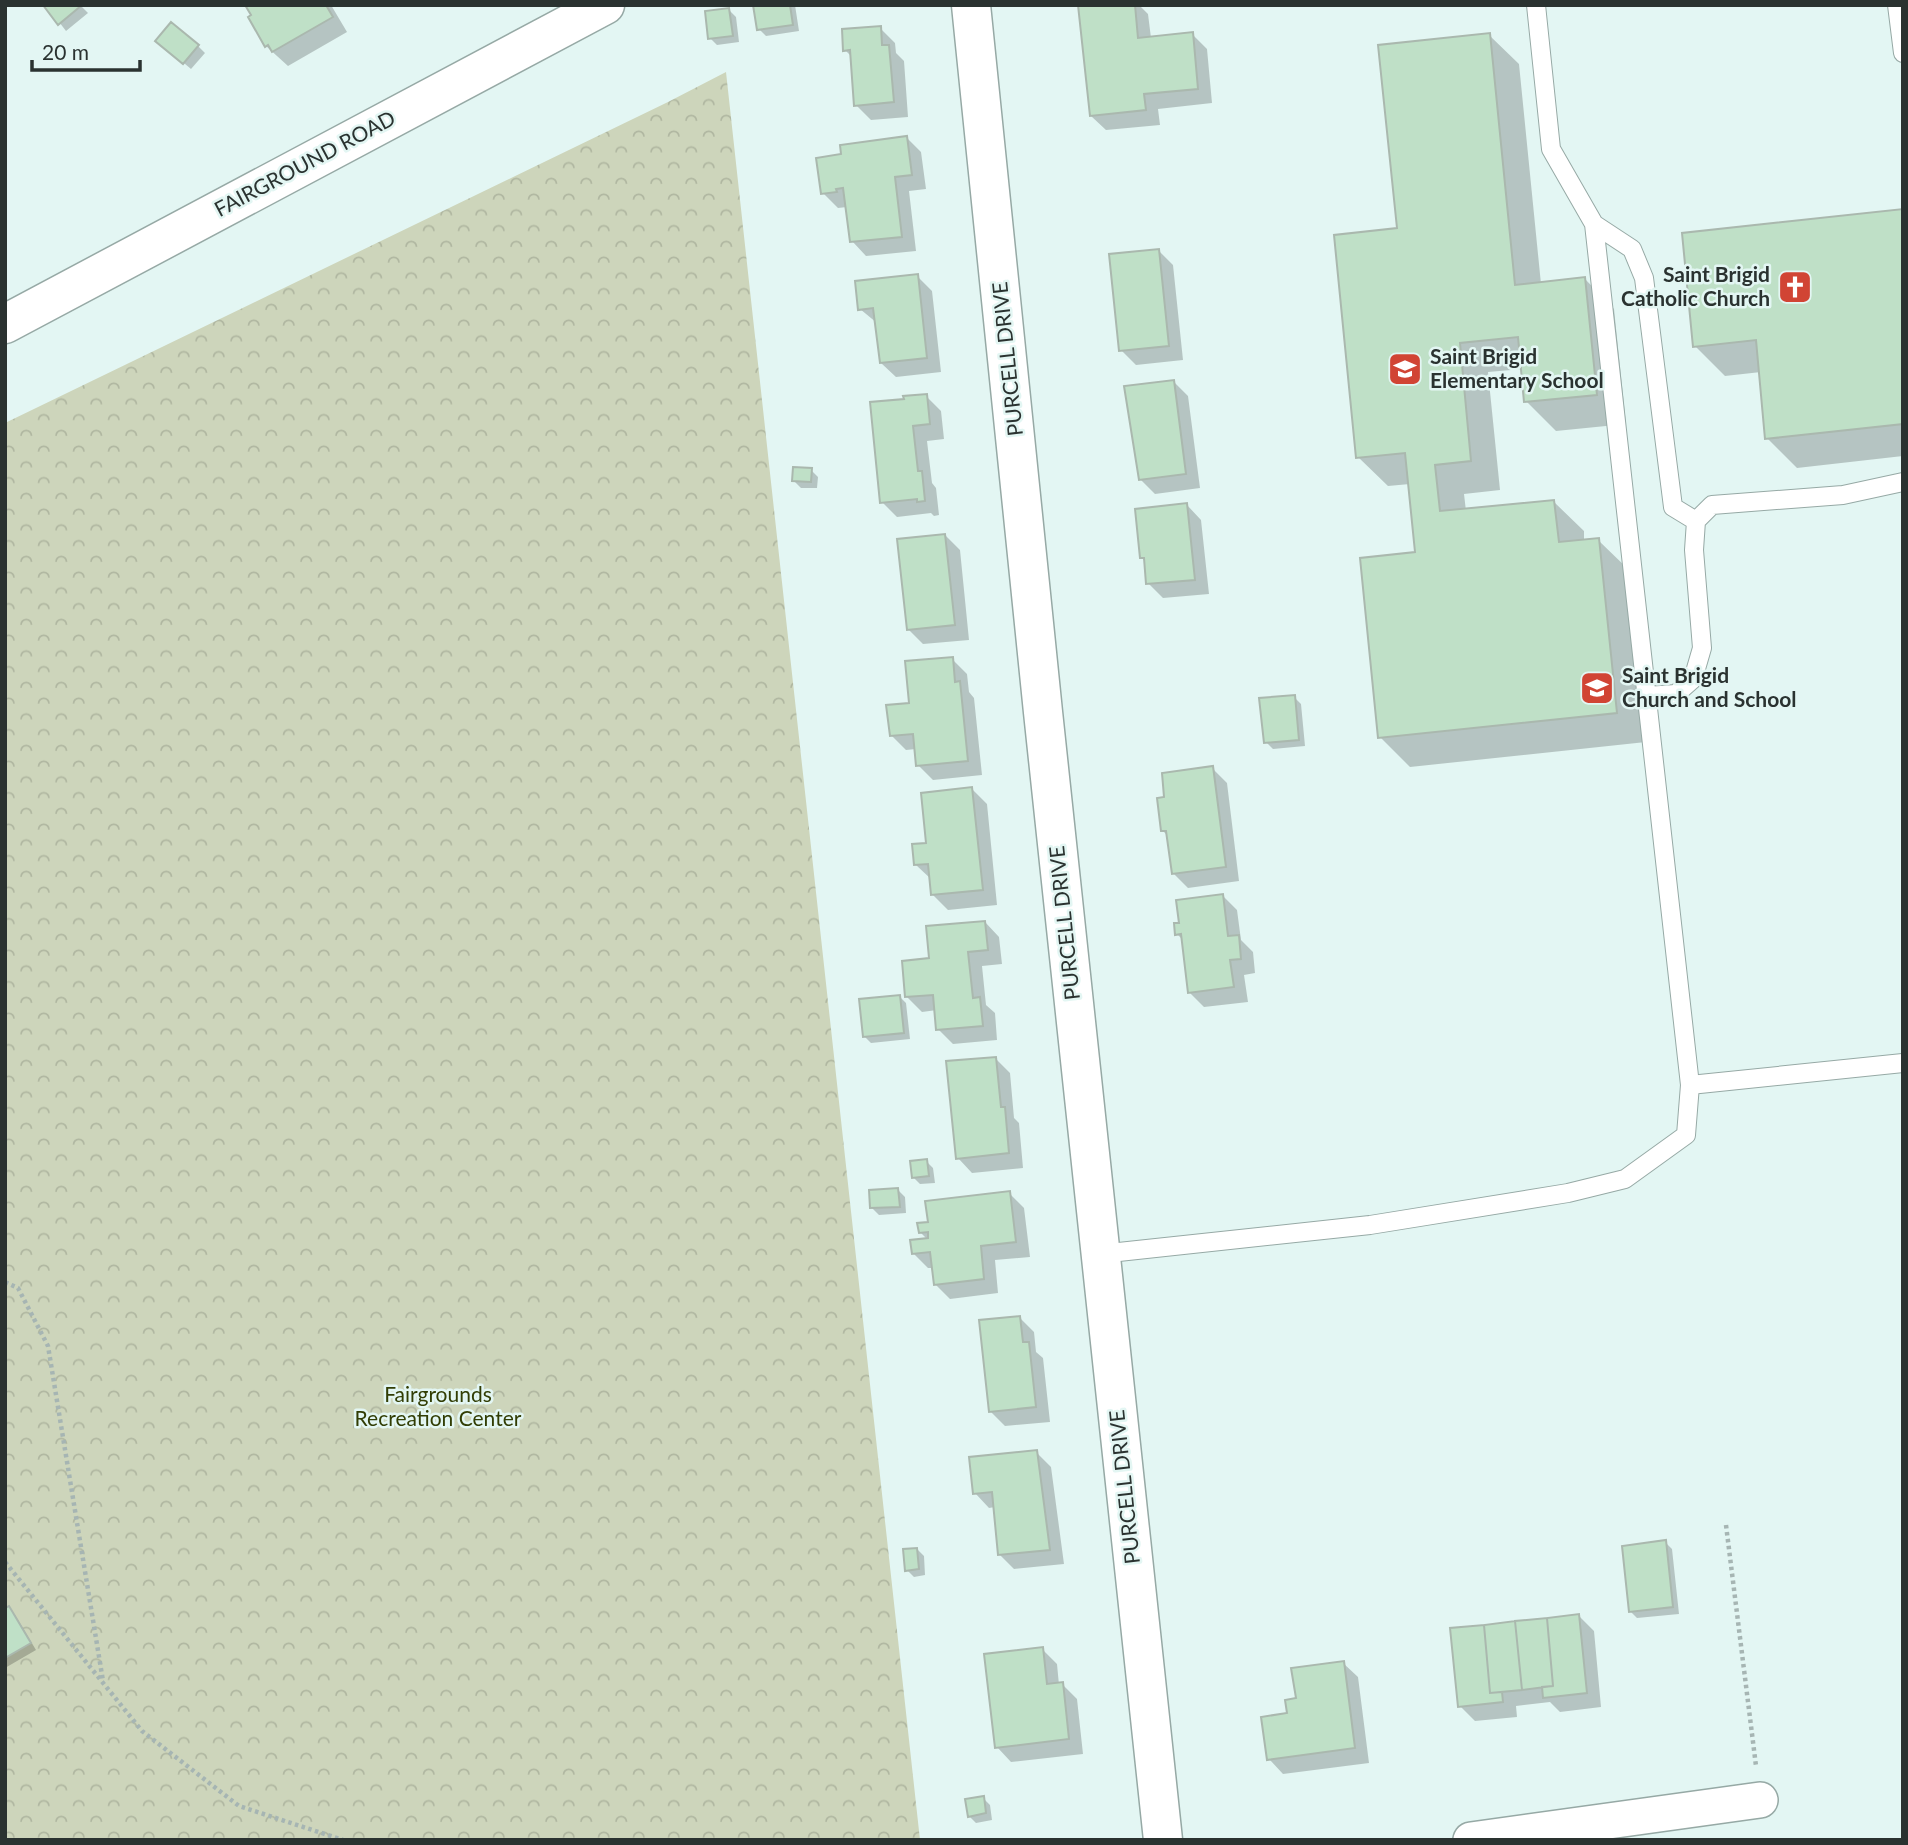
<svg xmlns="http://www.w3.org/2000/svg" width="1908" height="1845" viewBox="0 0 1908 1845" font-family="Lato,sans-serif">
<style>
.forest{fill:url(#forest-crowns)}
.shadow{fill:#0003}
.building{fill:#bfe0c7;stroke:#aab8ae;stroke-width:2}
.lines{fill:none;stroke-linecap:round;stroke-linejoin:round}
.service-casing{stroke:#96a9a5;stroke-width:20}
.minor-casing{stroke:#96a9a5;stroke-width:38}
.tertiary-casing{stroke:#96a9a5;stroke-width:41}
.path{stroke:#a6b5b3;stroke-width:4.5;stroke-dasharray:3.5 3.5;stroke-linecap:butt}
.service{stroke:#fff;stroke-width:18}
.minor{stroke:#fff;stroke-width:35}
.tertiary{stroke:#fff;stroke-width:38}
.labels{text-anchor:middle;stroke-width:5;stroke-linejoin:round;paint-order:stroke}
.street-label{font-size:21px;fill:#2a3230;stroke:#e3f6f3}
.poi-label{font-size:21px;font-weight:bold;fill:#2a3230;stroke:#e3f6f3;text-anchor:start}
.park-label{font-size:21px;fill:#313d04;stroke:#e3f6f3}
</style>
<defs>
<pattern id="forest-crowns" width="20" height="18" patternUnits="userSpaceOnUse" patternTransform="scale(1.75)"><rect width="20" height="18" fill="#cdd5bb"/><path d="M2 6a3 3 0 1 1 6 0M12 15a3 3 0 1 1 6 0" fill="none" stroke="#b0b7a1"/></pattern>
</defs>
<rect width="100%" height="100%" fill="#e3f6f3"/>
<path class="forest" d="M726,72L920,1840H5V423L668,102Z"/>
<path class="shadow" d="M46,5H80L88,13L66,31Z
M247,5H331L347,32L288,66L266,46Z
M755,5H795L799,31L766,36L759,29Z
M1080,5H1139L1148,14L1151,38L1192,34L1207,49L1212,103L1158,109L1160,125L1106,130L1091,116Z
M729,10L736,17L739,42L717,45L710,38Z
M880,28L895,43L896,53L904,61L908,117L871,120L856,105L852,57L845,50Z
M1489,35L1519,64L1541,284L1585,279L1614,309L1626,424L1556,431L1526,401L1523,369L1488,372L1500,490L1464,494L1466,511L1554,502L1584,531V541L1598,540L1628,569L1646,742L1410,767L1380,737L1417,554L1410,484L1388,486L1358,457L1399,229Z
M198,46L205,53L191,69L165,47Z
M906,137L921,152L926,189L909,191L916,251L866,256L852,241L847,207L838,208L823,193L843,155Z
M1903,211V456L1797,468L1767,438L1761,372L1725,376L1695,346Z
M1158,250L1173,265L1183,360L1136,365L1121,350Z
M917,276L932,291L941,372L896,377L881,363L877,323L860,309Z
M1173,381L1188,396L1200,488L1155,494L1140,479Z
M926,396L941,411L944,439L927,441L932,483L936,488L939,515L934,516L931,513L897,517L882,502L872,404Z
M811,470L818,477L817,488H801L794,481Z
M1187,505L1201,520L1209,594L1163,598L1148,583L1146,562L1141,557Z
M945,535L960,550L969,640L923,644L909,630Z
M952,659L967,674L969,692L974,698L982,775L933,780L918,765L916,749L906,750L891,735L911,704Z
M1294,697L1301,704L1305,746L1273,749L1266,742Z
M1212,768L1227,783L1239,881L1188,888L1173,873L1168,836L1163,831L1166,799Z
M972,789L987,804L997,905L948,910L933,895L932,880L916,865L928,844Z
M1222,895L1237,910L1241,940L1253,952L1255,973L1244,975L1248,1002L1204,1007L1189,992L1183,940L1177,934L1181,925Z
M985,922L999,937L1002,964L982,966L986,1005L995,1013L997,1040L953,1044L938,1029L937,1010L922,1012L907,997Z
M899,996L906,1003L910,1039L871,1043L864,1036Z
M995,1058L1010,1073L1014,1118L1019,1123L1023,1168L972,1173L958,1158Z
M926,1161L933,1168L935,1183L920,1184L913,1177Z
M898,1190L905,1197L906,1213L879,1215L872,1208Z
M1009,1193L1024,1208L1030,1257L995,1260L998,1293L950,1299L935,1284L933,1268H928L914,1254L928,1240L920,1232L930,1223Z
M1019,1317L1034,1332L1036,1352L1043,1358L1050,1422L1005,1426L991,1412Z
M1036,1452L1051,1467L1064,1564L1014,1569L999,1554L995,1507L989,1508L975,1493Z
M1665,1542L1672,1549L1679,1614L1637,1618L1630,1611Z
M917,1549L924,1556L925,1575L914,1577L907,1570Z
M9,1608L15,1615L36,1650L5,1668V1610Z
M1579,1616L1594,1631L1601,1707L1560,1712L1550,1702L1516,1706L1517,1717L1475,1721L1460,1706Z
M1042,1649L1057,1664L1059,1685L1062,1684L1077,1699L1083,1754L1011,1762L997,1747Z
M1343,1663L1358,1677L1369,1763L1283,1774L1269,1759L1289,1715L1298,1700Z
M983,1798L990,1805L992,1820L976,1823L969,1816Z"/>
<path class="building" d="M43,5H82L58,25Z
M245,5H326L333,17L272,52L268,45L265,47L248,17L251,15Z
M753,5H790L793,25L757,30Z
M1078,5H1135L1138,38L1193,32L1198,89L1144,94L1146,110L1090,116Z
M729,8L733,36L708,39L705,11Z
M171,22L199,45L183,64L155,41Z
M881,26L882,45H889L894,102L854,106L850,50L843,51L842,29Z
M1490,33L1515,285L1585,277L1597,395L1524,402L1518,337L1460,343L1471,461L1435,465L1440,511L1554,500L1559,542L1599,538L1617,713L1378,738L1360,558L1415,552L1405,453L1356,458L1334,235L1397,228L1378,45Z
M907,136L912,175L895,177L902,237L850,242L843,188L836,189L837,192L821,194L816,158L841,154L840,145Z
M1903,209V424L1765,439L1756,340L1693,347L1682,233Z
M1159,249L1169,346L1119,351L1109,254Z
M918,274L927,358L880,363L873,308L858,310L855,281Z
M1174,380L1186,474L1139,480L1124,386Z
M927,394L930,424L913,426L918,471H922L925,501L917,502V499L880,503L870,402L904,399L903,396Z
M793,467L812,468L811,482L792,481Z
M1187,503L1195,580L1146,584L1144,558H1140L1135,509Z
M945,534L955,625L907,630L897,539Z
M953,657L955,682L960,681L968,761L916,766L913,734L890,736L886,705L909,703L905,661Z
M1295,695L1299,740L1264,743L1259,698Z
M1213,766L1226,867L1172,874L1166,831H1161L1157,798L1164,797L1162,773Z
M972,787L983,890L931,895L928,864L914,865L912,844L926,843L921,793Z
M1223,894L1228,936L1239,935L1241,959L1230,960L1234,987L1188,993L1181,934L1175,935L1174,923H1179L1176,900Z
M985,921L988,950L968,952L973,998L980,997L983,1026L936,1030L933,995L905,997L902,961L929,958L926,926Z
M900,995L904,1033L863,1037L859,999Z
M996,1057L1001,1107H1005L1009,1153L956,1159L946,1061Z
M927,1159L929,1176L912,1178L910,1161Z
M898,1188L900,1207L870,1208L869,1190Z
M1010,1191L1016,1242L981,1246L984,1279L934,1285L930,1252L912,1254L910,1240L928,1238V1232L919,1233L917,1223L928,1222L925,1201Z
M1020,1316L1023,1342H1029L1036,1407L989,1412L979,1320Z
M1037,1450L1050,1550L998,1555L992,1492L973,1494L969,1457Z
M1666,1540L1673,1607L1629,1612L1622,1546Z
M917,1548L919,1569L905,1571L903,1549Z
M9,1606L31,1643L5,1658V1608Z
M1579,1614L1587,1693L1543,1698L1542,1687L1553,1686L1547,1618Z
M1547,1618L1553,1686L1522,1690L1515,1621Z
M1515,1621L1522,1690L1490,1693L1484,1625Z
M1484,1625L1490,1693L1502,1692L1503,1702L1458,1707L1450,1628Z
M1043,1647L1047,1684L1063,1682L1069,1739L995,1748L984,1654Z
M1344,1661L1355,1748L1267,1760L1261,1717L1287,1713L1285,1700L1296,1698L1291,1668Z
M984,1796L986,1813L968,1817L965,1799Z"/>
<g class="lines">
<g class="service-casing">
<path id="service" d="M1897,5L1903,53
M1594,224L1632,249L1644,278L1673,507L1696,521
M1647,696L1676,694L1693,679L1702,648L1694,550L1696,521L1712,505L1843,495L1903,482
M1690,1085L1903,1063
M1100,1254L1370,1225L1568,1193L1625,1179L1686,1135L1690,1085L1594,224L1551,149L1536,5"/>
</g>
<g class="minor-casing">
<path id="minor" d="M1471,1840L1760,1800"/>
</g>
<g class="tertiary-casing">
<path id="tertiary" d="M971,5L1043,712L1163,1840
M5,324L605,5"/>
</g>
<path class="path" d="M5,1282L18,1288L48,1346L103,1681
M1726,1525L1756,1766
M5,1562L142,1731L239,1806L343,1840"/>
<use href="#service" class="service"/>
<use href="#minor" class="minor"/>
<use href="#tertiary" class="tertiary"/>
</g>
<defs>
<g id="church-square" transform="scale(1.75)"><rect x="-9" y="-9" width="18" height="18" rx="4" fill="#d14434" stroke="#e3f6f3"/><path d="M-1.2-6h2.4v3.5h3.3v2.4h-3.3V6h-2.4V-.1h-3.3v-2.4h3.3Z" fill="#fff"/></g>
<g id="school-square" transform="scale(1.75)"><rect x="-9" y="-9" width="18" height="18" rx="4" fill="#d14434" stroke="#e3f6f3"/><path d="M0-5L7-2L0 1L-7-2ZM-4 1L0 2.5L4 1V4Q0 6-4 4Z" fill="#fff"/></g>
</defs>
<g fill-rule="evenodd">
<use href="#church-square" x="1795" y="287"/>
<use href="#school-square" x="1405" y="369"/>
<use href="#school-square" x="1597" y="688"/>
</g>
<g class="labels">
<g class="street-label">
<text transform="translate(305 164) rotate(-28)" y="7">FAIRGROUND ROAD</text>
<text transform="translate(1008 359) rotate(-96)" y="7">PURCELL DRIVE</text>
<text transform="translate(1065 923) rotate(-96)" y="7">PURCELL DRIVE</text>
<text transform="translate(1125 1487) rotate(-96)" y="7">PURCELL DRIVE</text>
</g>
<g class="poi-label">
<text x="1770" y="282" text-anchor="end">Saint Brigid<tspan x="1770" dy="24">Catholic Church</tspan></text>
<text x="1430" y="364">Saint Brigid<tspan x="1430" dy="24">Elementary School</tspan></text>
<text x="1622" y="683">Saint Brigid<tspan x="1622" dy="24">Church and School</tspan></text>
</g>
<g class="park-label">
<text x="438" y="1402">Fairgrounds<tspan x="438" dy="24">Recreation Center</tspan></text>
</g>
</g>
<rect width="1908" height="1845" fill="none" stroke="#2a3230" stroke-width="14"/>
<path d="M32 60v10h108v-10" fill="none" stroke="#2a3230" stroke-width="3.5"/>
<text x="42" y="60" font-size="21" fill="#2a3230" stroke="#e3f6f3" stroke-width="5" paint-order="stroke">20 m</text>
</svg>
